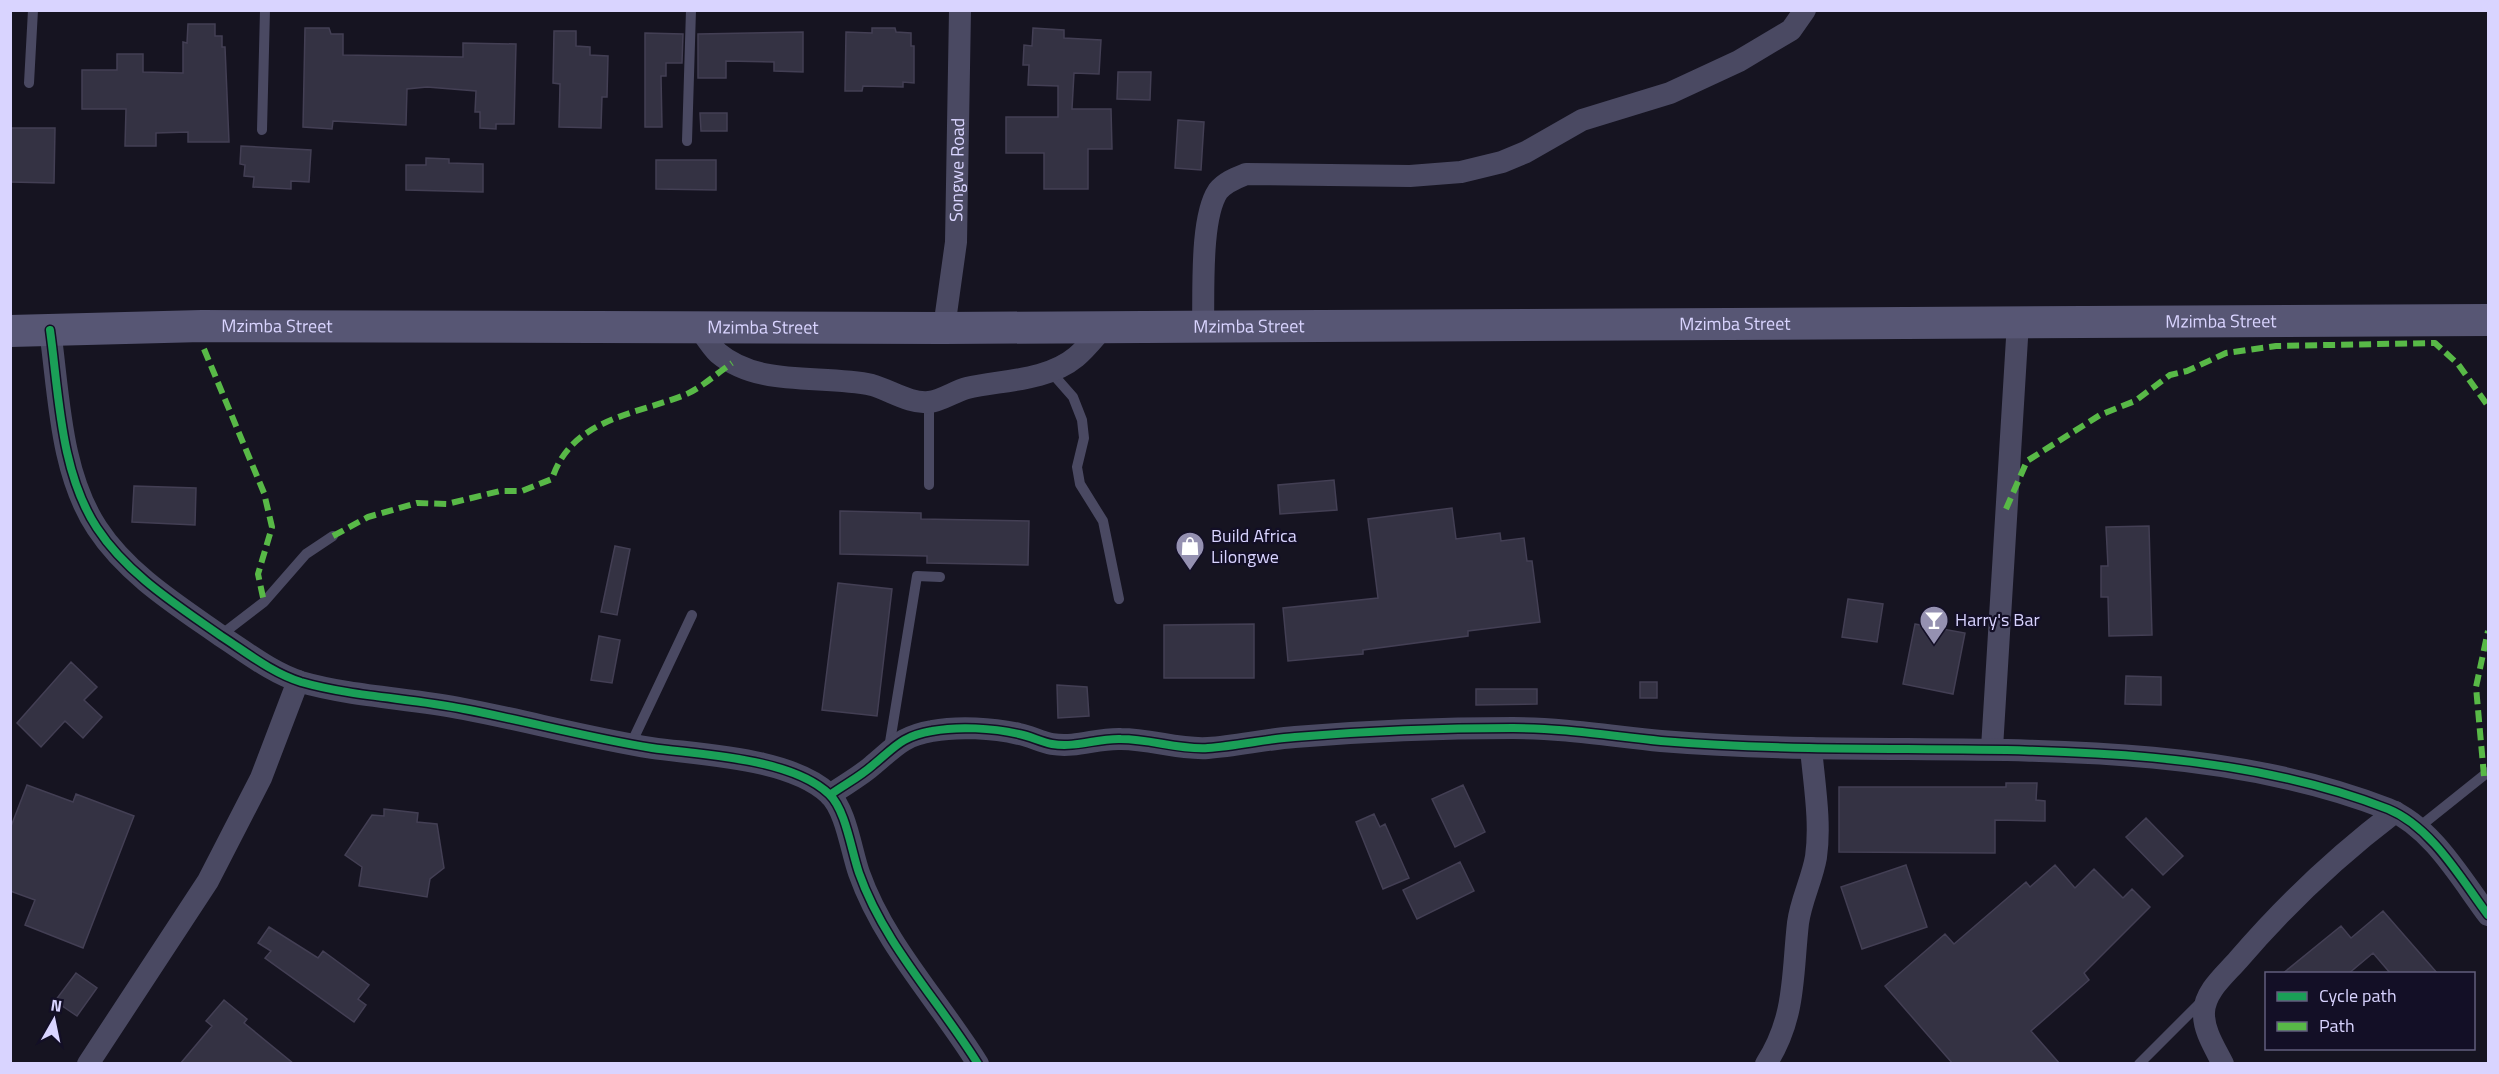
<svg xmlns="http://www.w3.org/2000/svg" width="2499" height="1074" viewBox="0 0 2499 1074" font-family="'Titillium Web',sans-serif">
<style>
.building{fill:#343243;stroke:#433f54;stroke-width:1.5}
.lines{fill:none;stroke-linecap:round;stroke-linejoin:round}
.service{stroke:#4a4962;stroke-width:10}
.minor{stroke:#4a4962;stroke-width:22}
.secondary{stroke:#575674;stroke-width:32}
.quiet{stroke:#58b947;stroke-width:6;stroke-dasharray:12 6;stroke-linecap:butt}
.cycleway-casing{stroke:#130f26;stroke-width:11}
.cycleway{stroke:#1a9f57;stroke-width:8}
.labels{text-anchor:middle;stroke-width:4.5;stroke-linejoin:round;paint-order:stroke}
.street-label{font-size:18px;fill:#d9d4ff;stroke:#130f26}
.poi-label{font-size:18px;fill:#d9d4ff;stroke:#130f26;text-anchor:start}
</style>
<rect width="100%" height="100%" fill="#161421"/>
<path class="building" d="M188,24H215V36H222V47H225L229,142H188V132L156,133V146H125L126,109H82V70H117V54H143V72L183,73V42L187,43Z
M305,28H329L331,34H343V55L463,57V43L516,44L514,124H496V129L480,128V112H475L476,91L427,87L407,89L406,125L333,121L332,129L303,127Z
M872,28H895L896,32L911,33V46H914V83L903,82V87L863,86L862,91H845L846,32L872,33Z
M1033,28L1064,30V38L1101,40L1099,74L1074,73L1072,109H1111L1112,149H1088V189H1044V153H1006V117H1058V86L1028,85L1029,65H1023L1024,45L1032,46Z
M554,31H576V46L590,47V55L608,56L607,97H602L601,128L559,127L560,84L553,83Z
M803,32V72L774,71V62L726,61V78H698V34Z
M645,33L683,34L682,63H666V76H661L662,127H645Z
M1118,72H1151L1150,100L1117,99Z
M700,113H727V131H701Z
M1178,120L1204,122L1201,170L1175,168Z
M10,128H55L54,183L10,182Z
M241,146L311,150L309,182L291,181V189L253,187L254,177L244,176L245,165L240,164Z
M426,158L449,159V163L483,164V192L406,190V165H426Z
M656,160H716V190L656,189Z
M1334,480L1337,510L1280,514L1278,485Z
M134,486L196,488L195,525L132,522Z
M1452,508L1456,539L1500,533L1501,541L1524,538L1527,561H1532L1540,622L1468,631V636L1363,650V654L1288,661L1283,608L1378,598L1368,519Z
M840,511L921,513V519L1029,521L1028,565L927,563V556L840,554Z
M2149,526L2152,635L2109,636L2108,597H2101V566H2108L2106,527Z
M615,546L630,549L617,615L601,612Z
M838,583L892,589L877,716L822,710Z
M1848,599L1883,604L1877,642L1842,637Z
M1254,624V678H1164V625Z
M1915,624L1965,633L1953,694L1903,684Z
M599,636L620,640L612,683L591,680Z
M71,662L97,687L84,700L102,717L83,738L65,721L41,747L17,723Z
M2126,676L2161,677V705L2125,704Z
M1640,682H1657V698H1640Z
M1057,685L1087,687L1089,716L1058,718Z
M1476,689H1537V704L1476,705Z
M2006,783H2037L2036,800L2045,801V821L1995,820V853L1839,852V787H2006Z
M27,785L73,802L76,794L134,816L83,948L25,925L35,900L10,891V829Z
M1463,785L1485,832L1455,847L1432,799Z
M384,809L418,813L417,822L437,824L444,868L430,879L427,897L359,886L362,867L345,855L372,815L384,816Z
M1374,814L1380,827L1385,824L1409,878L1383,889L1356,822Z
M2146,818L2183,856L2163,875L2126,837Z
M1460,862L1474,891L1417,919L1403,890Z
M1906,865L1927,927L1862,949L1841,887Z
M2055,865L2075,888L2094,869L2123,898L2132,889L2150,907L2084,973L2089,980L2031,1031L2060,1064H1953L1885,986L1945,934L1954,944L2026,882L2030,887Z
M2383,911L2438,974H2391L2373,953L2348,974H2282L2341,926L2351,938Z
M269,927L318,958L323,951L369,985L358,999L366,1005L354,1022L265,958L271,951L258,943Z
M76,973L97,988L77,1016L55,1001Z
M224,1000L247,1019L244,1023L294,1064H180L212,1026L206,1021Z"/>
<g class="lines">
<path class="service" d="M29,83L33,10
M262,130L265,10
M687,141L691,10
M1051,372L1073,397L1082,420L1084,438L1077,467L1080,484L1103,521L1119,599
M929,485V402
M221,635L264,602L306,554L333,536
M631,744L692,615
M889,748L917,576L940,577
M2418,828L2488,772
M2139,1064L2203,1000"/>
<g class="minor">
<path d="M1203,326C1204,292 1200,218 1218,191C1225,182 1236,178 1246,174L1410,176L1461,172L1502,162L1526,152L1582,120L1670,93L1739,61L1791,30L1805,10"/>
<path d="M699,328C705,336 711,346 718,353C760,388 822,374 872,385C890,390 910,404 929,402C941,401 955,391 967,388C1002,380 1047,381 1076,357C1086,349 1095,337 1104,327"/>
<path id="s1" d="M944,328L956,242L960,10"/>
<path d="M50,330C59,394 60,472 97,528C127,574 177,605 221,636C246,652 272,673 301,682C354,697 410,698 464,709C527,721 589,738 652,748C702,755 791,758 829,794C846,810 851,850 859,873C884,944 939,1001 978,1064"/>
<path d="M1992,748L2018,322"/>
<path d="M830,795C844,785 861,776 873,765C895,747 902,736 932,731C958,726 993,728 1019,734C1030,736 1041,742 1052,744C1077,748 1097,738 1121,739C1151,739 1179,750 1208,748C1237,746 1266,739 1295,737C1367,731 1440,728 1513,728C1563,728 1611,736 1661,741C1710,745 1759,747 1809,748C1997,752 2210,739 2388,809C2432,827 2461,879 2488,915"/>
<path d="M88,1064L208,881L261,778L298,681"/>
<path d="M1766,1064C1796,1017 1792,976 1798,923C1801,900 1812,880 1816,857C1821,822 1814,783 1811,748"/>
<path d="M2223,1064C2215,1048 2203,1030 2204,1012C2205,991 2225,975 2238,960C2286,904 2337,856 2395,812"/>
</g>
<path class="secondary" id="s2" d="M10,331L202,326L944,328L2488,320"/>
<path class="quiet" d="M204,349L264,493L272,527L258,574L264,602
M2006,509L2027,461L2100,415L2135,401L2170,375L2187,371L2226,353L2276,346L2435,343L2458,364L2488,406
M333,536L368,517L417,503L447,504L500,491H522L552,479C571,420 632,415 682,396C699,390 716,374 732,363
M2484,776L2476,687L2488,631"/>
<g class="cycleway-casing">
<path id="cycleway" d="M50,330C59,394 60,472 97,528C127,574 177,605 221,636C246,652 272,673 301,682C354,697 410,698 464,709C527,721 589,738 652,748C702,755 791,758 829,794C846,810 851,850 859,873C884,944 939,1001 978,1064
M830,795C844,785 861,776 873,765C895,747 902,736 932,731C958,726 993,728 1019,734C1030,736 1041,742 1052,744C1077,748 1097,738 1121,739C1151,739 1179,750 1208,748C1237,746 1266,739 1295,737C1367,731 1440,728 1513,728C1563,728 1611,736 1661,741C1710,745 1759,747 1809,748C1997,752 2210,739 2388,809C2432,827 2461,879 2488,915"/>
</g>
<use href="#cycleway" class="cycleway"/>
</g>
<defs>
<g id="shop-pin" transform="scale(1.5)"><path d="M0 17L-7.5 6A9.5 9.5 0 1 1 7.5 6Z" fill="#9591b1" stroke="#130f26"/><path d="M-5-2.5h2.3a2.7 3.5 0 0 1 5.4 0H5L5.5 6h-11ZM-1.5-2.5h3a1.5 2.3 0 0 0-3 0Z" fill="#fff"/></g>
<g id="bar-pin" transform="scale(1.5)"><path d="M0 17L-7.5 6A9.5 9.5 0 1 1 7.5 6Z" fill="#9591b1" stroke="#130f26"/><path d="M-6-5H6L.8 .8V4.5H3.5V6h-7V4.5H-.8V.8Z" fill="#fff"/></g>
</defs>
<g fill-rule="evenodd">
<use href="#shop-pin" x="1190" y="546"/>
<use href="#bar-pin" x="1934" y="620"/>
</g>
<g class="labels">
<g class="street-label">
<text dy="6" stroke="none"><textPath href="#s1" startOffset="159">Songwe Road</textPath></text>
<text dy="6" stroke="none"><textPath href="#s2" startOffset="2211">Mzimba Street</textPath></text>
<text dy="6" stroke="none"><textPath href="#s2" startOffset="1725">Mzimba Street</textPath></text>
<text dy="6" stroke="none"><textPath href="#s2" startOffset="267">Mzimba Street</textPath></text>
<text dy="6" stroke="none"><textPath href="#s2" startOffset="1239">Mzimba Street</textPath></text>
<text dy="6" stroke="none"><textPath href="#s2" startOffset="753">Mzimba Street</textPath></text>
</g>
<g class="poi-label">
<text x="1211" y="542">Build Africa<tspan x="1211" dy="21">Lilongwe</tspan></text>
<text x="1955" y="626">Harry's Bar</text>
</g>
</g>
<rect width="2499" height="1074" fill="none" stroke="#d9d4ff" stroke-width="24"/>
<rect x="2265" y="972" width="210" height="78" fill="#130f26" stroke="#625e7d" stroke-width="1.5"/>
<rect x="2277" y="992" width="30" height="9" fill="#1a9f57" stroke="#625e7d" stroke-width="1.5"/>
<text x="2319" y="1002" font-size="18" fill="#d9d4ff">Cycle path</text>
<rect x="2277" y="1022" width="30" height="9" fill="#58b947" stroke="#625e7d" stroke-width="1.5"/>
<text x="2319" y="1032" font-size="18" fill="#d9d4ff">Path</text>
<g transform="translate(54 1020) rotate(9)" stroke="#130f26" stroke-width="4.5" paint-order="stroke">
<path d="M0-4.5L10 22L0 15L-10 22Z" fill="#d9d4ff"/>
<text y="-9" font-size="16" font-weight="bold" text-anchor="middle" fill="#d9d4ff">N</text>
</g>
</svg>
